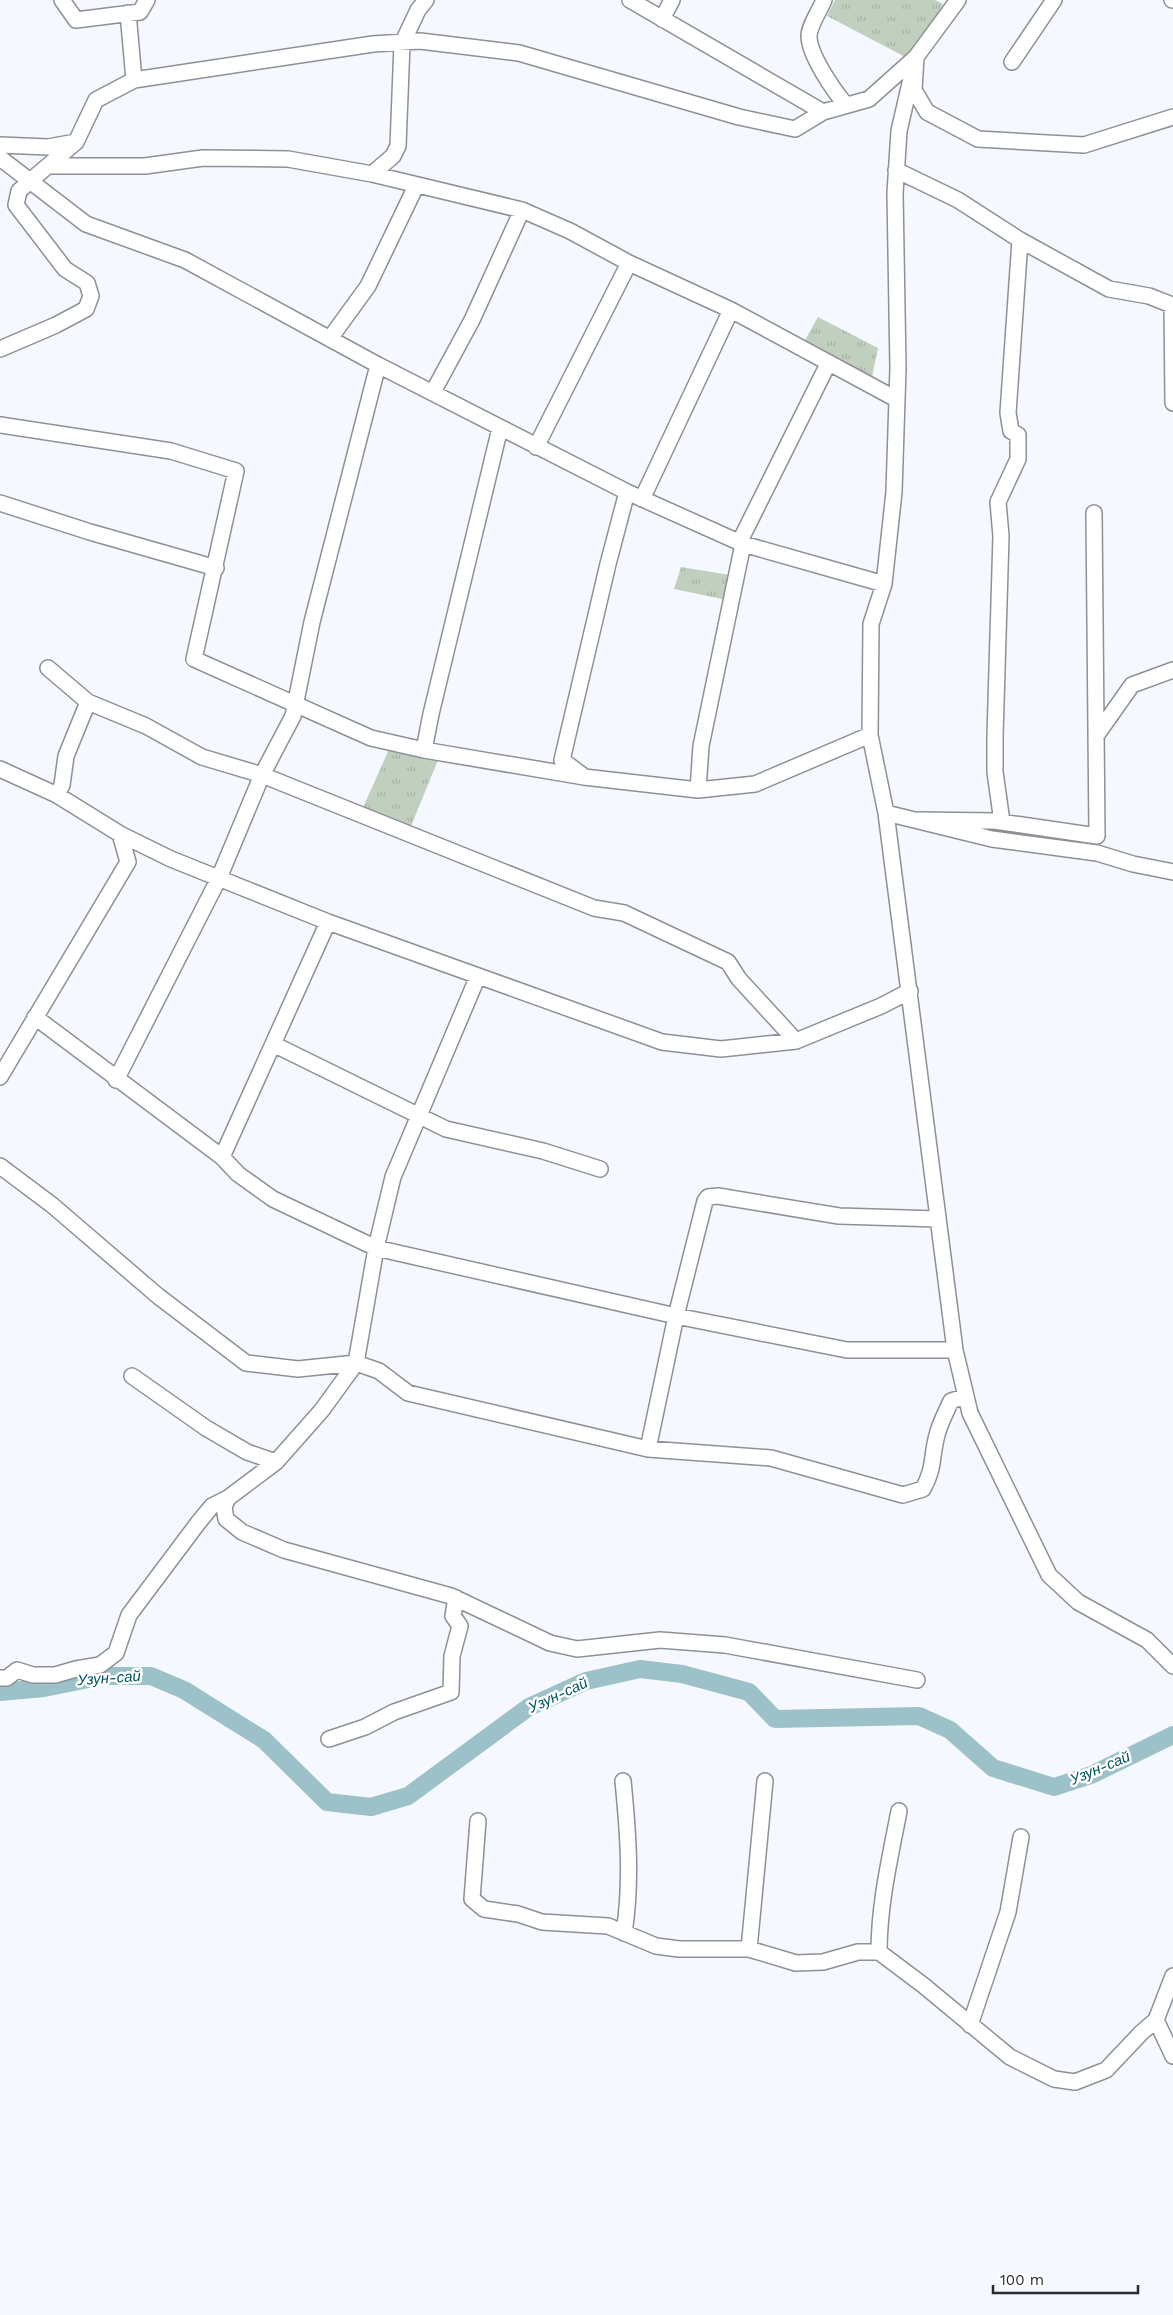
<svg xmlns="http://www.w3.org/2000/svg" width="1173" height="2315" viewBox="0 0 1173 2315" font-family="'Work Sans',sans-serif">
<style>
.grass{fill:url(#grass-tufts)}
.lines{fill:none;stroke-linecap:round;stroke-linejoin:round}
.river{stroke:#9cc1c9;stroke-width:18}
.minor-casing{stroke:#8d9095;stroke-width:18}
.minor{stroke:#fff;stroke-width:15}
.labels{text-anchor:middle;stroke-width:5;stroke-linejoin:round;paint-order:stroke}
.water-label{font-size:15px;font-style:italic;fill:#005360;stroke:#fff}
</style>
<defs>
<pattern id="grass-tufts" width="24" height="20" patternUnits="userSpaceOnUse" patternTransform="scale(1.25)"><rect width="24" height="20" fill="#c1d0be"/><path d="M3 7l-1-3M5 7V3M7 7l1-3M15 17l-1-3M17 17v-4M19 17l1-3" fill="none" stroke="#a6b3a4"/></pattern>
</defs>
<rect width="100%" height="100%" fill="#f5f8fe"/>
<path class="grass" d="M835,0H935L943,4L913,61L827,16Z
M818,317L878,348L872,377L805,340Z
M681,567L730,575L727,600L674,589Z
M390,747L438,760L409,831L361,812Z"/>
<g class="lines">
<path class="river" d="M0,1692L44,1688L103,1676H151L184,1690L264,1740L327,1802L371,1807L408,1796L529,1707L586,1681L640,1669L682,1674L749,1692L775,1719L919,1716L950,1730L993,1768L1054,1787L1091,1775L1173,1735"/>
<g class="minor-casing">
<path id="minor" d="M62,0L76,20L140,12L147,0
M630,0L823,112
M824,0C820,10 809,26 809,36C809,55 834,91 846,105
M958,0L916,57L899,131L895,193L898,368L894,492L884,584L871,624L870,735L886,813L955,1350L970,1413L1049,1575L1078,1602L1147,1640L1173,1666
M1172,0H1173
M128,13L134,80L96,100L76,142L30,181L86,224L185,260L378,365L627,492L743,544L884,584
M662,19L672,0
M1012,62L1054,0
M134,80L373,44L420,41L519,53L739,117L795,129L823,112L869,99L916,57L914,90L927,112L978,139L1084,145L1173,117
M0,145L48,147L76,142
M0,158L30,181L19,191L16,205L65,269L87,283L91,296L86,309L56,325L0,349
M50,166H145L203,158L288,159L372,174L522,210L570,231L629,263L731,310L896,399
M896,170L958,200L1020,240L1109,289L1149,296L1172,305L1173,403
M372,174L393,156L398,146L402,44L418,10L426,0
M331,337L368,286L416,186
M433,392L472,320L522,210
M0,425L171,451L236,471L194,659L371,738L424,750L584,777L698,790L755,784L870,735
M536,447L629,263
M642,499L731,310
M0,503L90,532L216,568
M740,541L828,364
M48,668L88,702L146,726L202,757L262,775L594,908L624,913L728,962L739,979L796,1041
M1096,736L1132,685L1173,670
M424,750L431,714L500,428
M0,769L57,795L120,834L128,862L0,1077
M582,775L562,760L608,564L627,492
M698,790L701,746L743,544
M57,795L62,785L66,756L88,702
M886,813L992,839L1097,853L1133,864L1173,872
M919,820L994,821L1097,836L1094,513
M1002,822L995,772V736L1001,536L998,502L1018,459V435L1011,431L1008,413L1020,240
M120,834L171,859L328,922L662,1042L721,1049L796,1041L881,1006L910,991
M478,976L393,1177L376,1248L356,1363L322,1410L276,1462L228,1498L224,1507L226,1519L242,1532L284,1550L451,1596L550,1643L577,1649L660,1640L725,1645L917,1680
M35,1017L222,1157L238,1174L273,1199L376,1248L676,1316L847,1350H955
M273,1044L446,1129L543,1151L600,1169
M116,1080L219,878L262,775L293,716L312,622L378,365
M222,1157L328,922
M0,1166L52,1205L158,1296L246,1363L298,1369L356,1363L379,1371L408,1393L648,1449L771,1458L903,1495L923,1489C935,1467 931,1457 937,1435C940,1423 946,1412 951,1401L966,1396
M132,1376L206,1428L247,1452L276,1462
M648,1449L676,1316L705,1201L708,1197L718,1196L839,1216L938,1219
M0,1678H7L17,1670L33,1675H55L76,1669L100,1665L116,1653L129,1615L198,1523L212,1506L228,1498
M329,1739L365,1727L394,1712L451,1692L452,1656L460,1626L453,1616L456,1598
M623,1781C628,1831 632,1883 624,1933
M478,1821L472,1899L484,1909L518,1914L542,1922L608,1926L656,1946L679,1949H749L796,1963L823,1962L858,1952H879L923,1985L1010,2057L1054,2079L1075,2082L1106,2070L1141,2033L1156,2020
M749,1949L765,1781
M879,1952C879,1904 890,1858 899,1811
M1173,1976L1156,2020L1173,2056
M970,2025L1008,1912L1021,1837"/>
</g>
<use href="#minor" class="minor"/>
</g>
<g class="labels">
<g class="water-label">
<text transform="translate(109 1678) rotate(-4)" y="5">Узун-сай</text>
<text transform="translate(558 1695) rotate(-25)" y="5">Узун-сай</text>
<text transform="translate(1100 1768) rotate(-23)" y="5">Узун-сай</text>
</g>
</g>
<path d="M993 2285v8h145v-8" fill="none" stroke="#2a2b2d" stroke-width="2.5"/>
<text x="1000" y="2285" font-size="15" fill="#2a2b2d" stroke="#ffffff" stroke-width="4" paint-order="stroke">100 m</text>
</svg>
